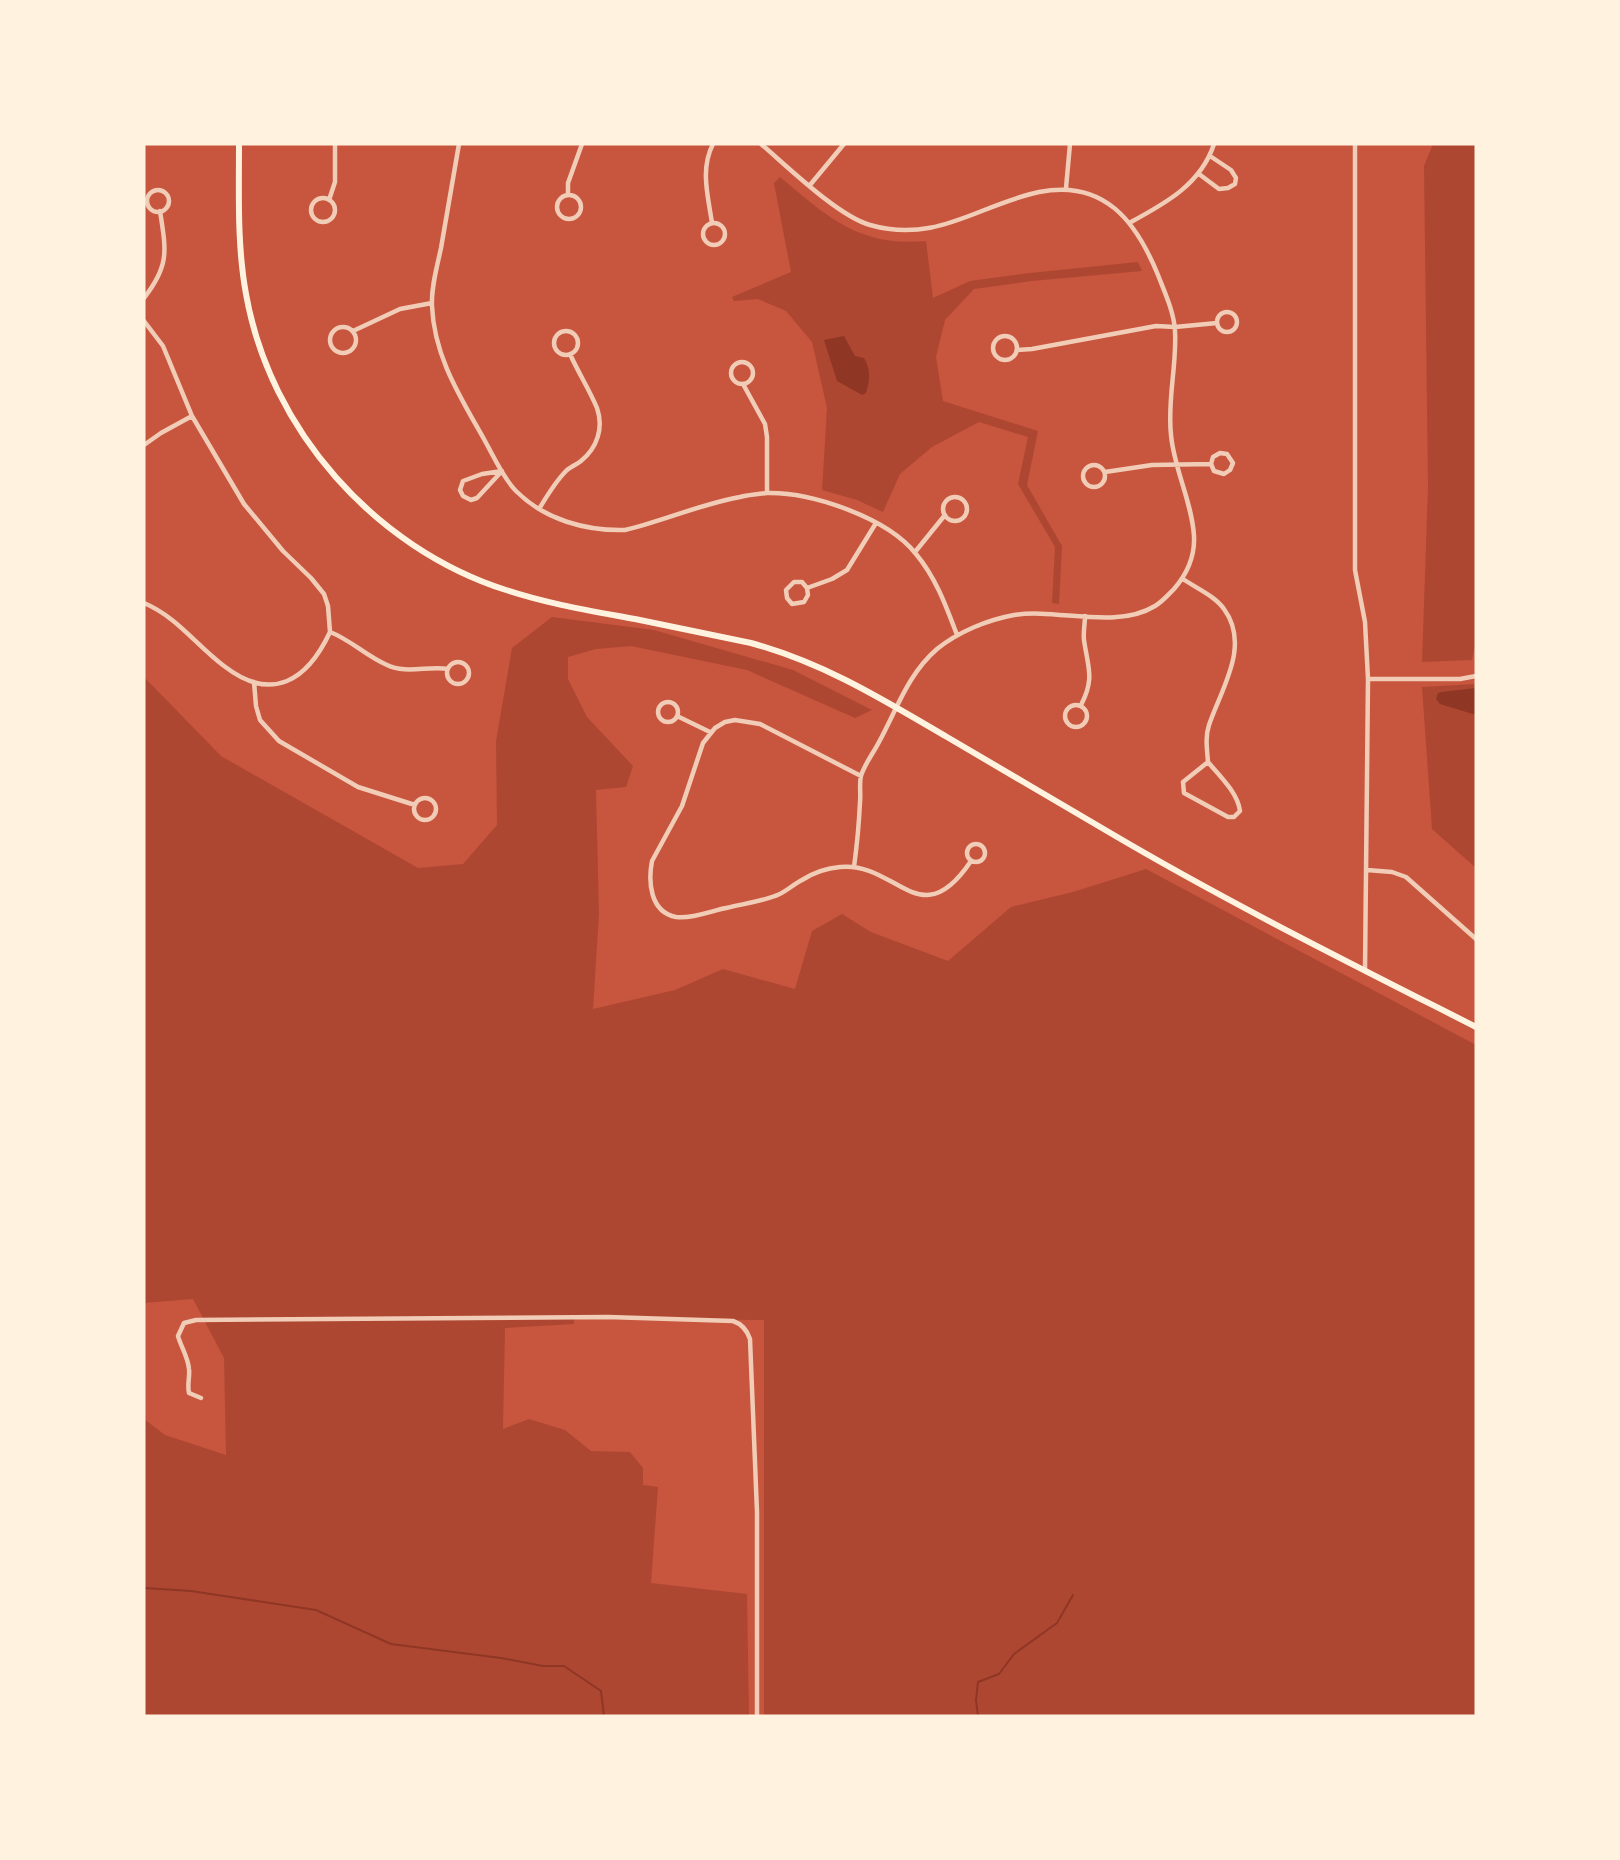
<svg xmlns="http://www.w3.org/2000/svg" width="1620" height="1860" viewBox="0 0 1620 1860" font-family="Roboto,sans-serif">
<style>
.green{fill:#ae4732}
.water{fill:#8f3625}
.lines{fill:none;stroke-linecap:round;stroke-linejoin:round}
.stream{stroke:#8f3625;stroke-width:2}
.minor{stroke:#f1ccb7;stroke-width:4.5}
.secondary{stroke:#fff3e0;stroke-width:6}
</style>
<rect width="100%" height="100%" fill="#c8553d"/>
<path class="green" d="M1433,144H1476V641L1472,660L1422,662L1428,486L1424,166Z
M780,177C828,217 858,247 926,241L933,298L970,281L1030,273L1138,262L1142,271L1032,281L974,289L945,320L936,357L943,401L1038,431L1027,485L1062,546L1059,604L1052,603L1055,547L1018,484L1028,437L979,422L932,447L900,474L883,512L857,500L822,490L827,408L812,342L786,311L758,299L734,301L732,297L791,272L774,183Z
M552,617L654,630L793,670L872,710L855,718L747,670L631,646L596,649L568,657V679L587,717L633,766L626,787L596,790L599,914L593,1009L675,990L723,969L795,989L812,931L842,914L871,932L948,961L1011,907L1073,892L1146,869L1476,1045V1716H764V1320L574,1319V1324L505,1328L503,1429L529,1419L565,1430L591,1451L630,1452L643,1468V1485L658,1487L651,1583L747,1594L749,1716H144V1419L165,1435L226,1455L224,1358L193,1299L144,1303V677L221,756L418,868L463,864L497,825L496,741L512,648Z
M1476,684V868L1432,829L1422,687Z"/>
<path class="water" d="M844,336L855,356L864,358C871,370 870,380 866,393L862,395L837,381L824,340Z
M1476,688V715L1440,704L1436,699L1438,693L1441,692Z"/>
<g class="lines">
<path class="stream" d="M144,1588L191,1591L316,1610L391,1644L501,1658L543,1666H564L601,1691L604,1716
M978,1716L976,1700L978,1682L999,1674L1014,1654L1057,1623L1073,1595"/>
<path class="minor" d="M459,144C453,179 447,213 441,248C437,267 431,287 432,306C434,357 461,398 485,441C494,457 503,478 516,491C545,520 586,531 625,530C663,521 701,504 740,497C748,495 758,494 767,493C812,492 888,518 916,554C936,578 946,606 957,635
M761,144C788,167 838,216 870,225C937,244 978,205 1039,192C1104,179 1136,221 1158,275C1165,293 1174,312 1175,331C1177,366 1167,400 1171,435C1174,469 1192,502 1194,536C1195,556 1187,574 1174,589C1168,595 1162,602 1155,606C1116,630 1057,608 1014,615C987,620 958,632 937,649C908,674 897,709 879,742C874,752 864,765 861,776C859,784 861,794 860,802C859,824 857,845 854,867
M1355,144V570L1365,622L1368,679L1365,971
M1199,174L1219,189L1228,188L1235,184L1236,178L1231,170L1210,156
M810,185L844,144
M1066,188L1070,144
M147 201a11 11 0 1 1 22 0a11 11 0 1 1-22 0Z
M568,195V183L582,144
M557 207a12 12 0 1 1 24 0a12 12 0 1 1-24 0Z
M311 210a12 12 0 1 1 24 0a12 12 0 1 1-24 0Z
M329,200L335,182V144
M1131,222C1166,203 1201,184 1214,144
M703 234a11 11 0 1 1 22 0a11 11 0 1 1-22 0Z
M712,223C708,196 700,169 713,144
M144,298C170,265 166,250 160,211
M1217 322a10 10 0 1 1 20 0a10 10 0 1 1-20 0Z
M144,321L163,346L192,416L244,504L283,551L311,578L324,594L328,606L330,632C351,640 366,656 387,665C405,674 428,666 448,669
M330 340a13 13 0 1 1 26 0a13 13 0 1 1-26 0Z
M353,331L400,309L432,303
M554 343a12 12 0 1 1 24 0a12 12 0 1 1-24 0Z
M993 348a12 12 0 1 1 24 0a12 12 0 1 1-24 0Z
M1017,350L1032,349L1156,326L1175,327L1217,323
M731 373a11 11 0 1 1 22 0a11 11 0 1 1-22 0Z
M743,384L765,424L767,437V493
M144,445L161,433L192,416
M1083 476a11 11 0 1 1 22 0a11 11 0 1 1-22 0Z
M502,471L477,498L471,500L463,496L460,490L463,481L482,474Z
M1105,472L1152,465L1211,464L1213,457L1220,453L1227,454L1233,463L1230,470L1224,474L1214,471L1211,464
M943 509a12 12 0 1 1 24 0a12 12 0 1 1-24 0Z
M539,509C547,496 555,482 566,471C570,467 576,465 581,461C597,448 604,428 597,408C589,389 578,372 570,354
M915,552L945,515
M1183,579C1196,588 1215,596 1224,609C1251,646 1221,689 1209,725C1205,737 1207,749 1208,762L1183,782L1184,793L1228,817H1234L1240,811C1238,793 1219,775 1208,762
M807,588L808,595L804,602L792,604L787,598L786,590L794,582H802L807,588L832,579L847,570L876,523
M144,603C177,617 196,645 224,666C272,703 307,681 330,632
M447 673a11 11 0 1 1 22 0a11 11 0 1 1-22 0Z
M1368,679H1460L1476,676
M254,682L256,706L260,720L279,741L358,787L415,805
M658 712a10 10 0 1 1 20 0a10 10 0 1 1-20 0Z
M1065 716a11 11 0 1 1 22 0a11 11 0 1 1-22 0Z
M1081,705C1095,678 1088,668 1084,640C1083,632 1085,624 1085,616
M677,716L710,732
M861,776L760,724L735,720L725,722L715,728L703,743L682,806L652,861C648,882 650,912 676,917C692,919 711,911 726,908C742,904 759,902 775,896C785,893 792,885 802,880C813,873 828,868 840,867C897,861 920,937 971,861
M414 809a11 11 0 1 1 22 0a11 11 0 1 1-22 0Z
M967 853a9 9 0 1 1 18 0a9 9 0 1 1-18 0Z
M1367,870L1392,872L1406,877L1476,939
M201,1398L189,1393C187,1384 190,1377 189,1369C188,1357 181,1347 178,1336L184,1323L196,1320L608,1317L733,1321C742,1324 747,1330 750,1339L757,1512V1716"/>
<path class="secondary" d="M239,144C239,194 237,245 246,294C270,430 375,548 506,590C548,604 592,611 635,619C674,627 712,635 751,643C824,663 882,699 947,737C1000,768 1054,800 1107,831C1227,902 1352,964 1476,1027"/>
</g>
<rect width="1620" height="1860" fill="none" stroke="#fff3e0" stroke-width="291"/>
</svg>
